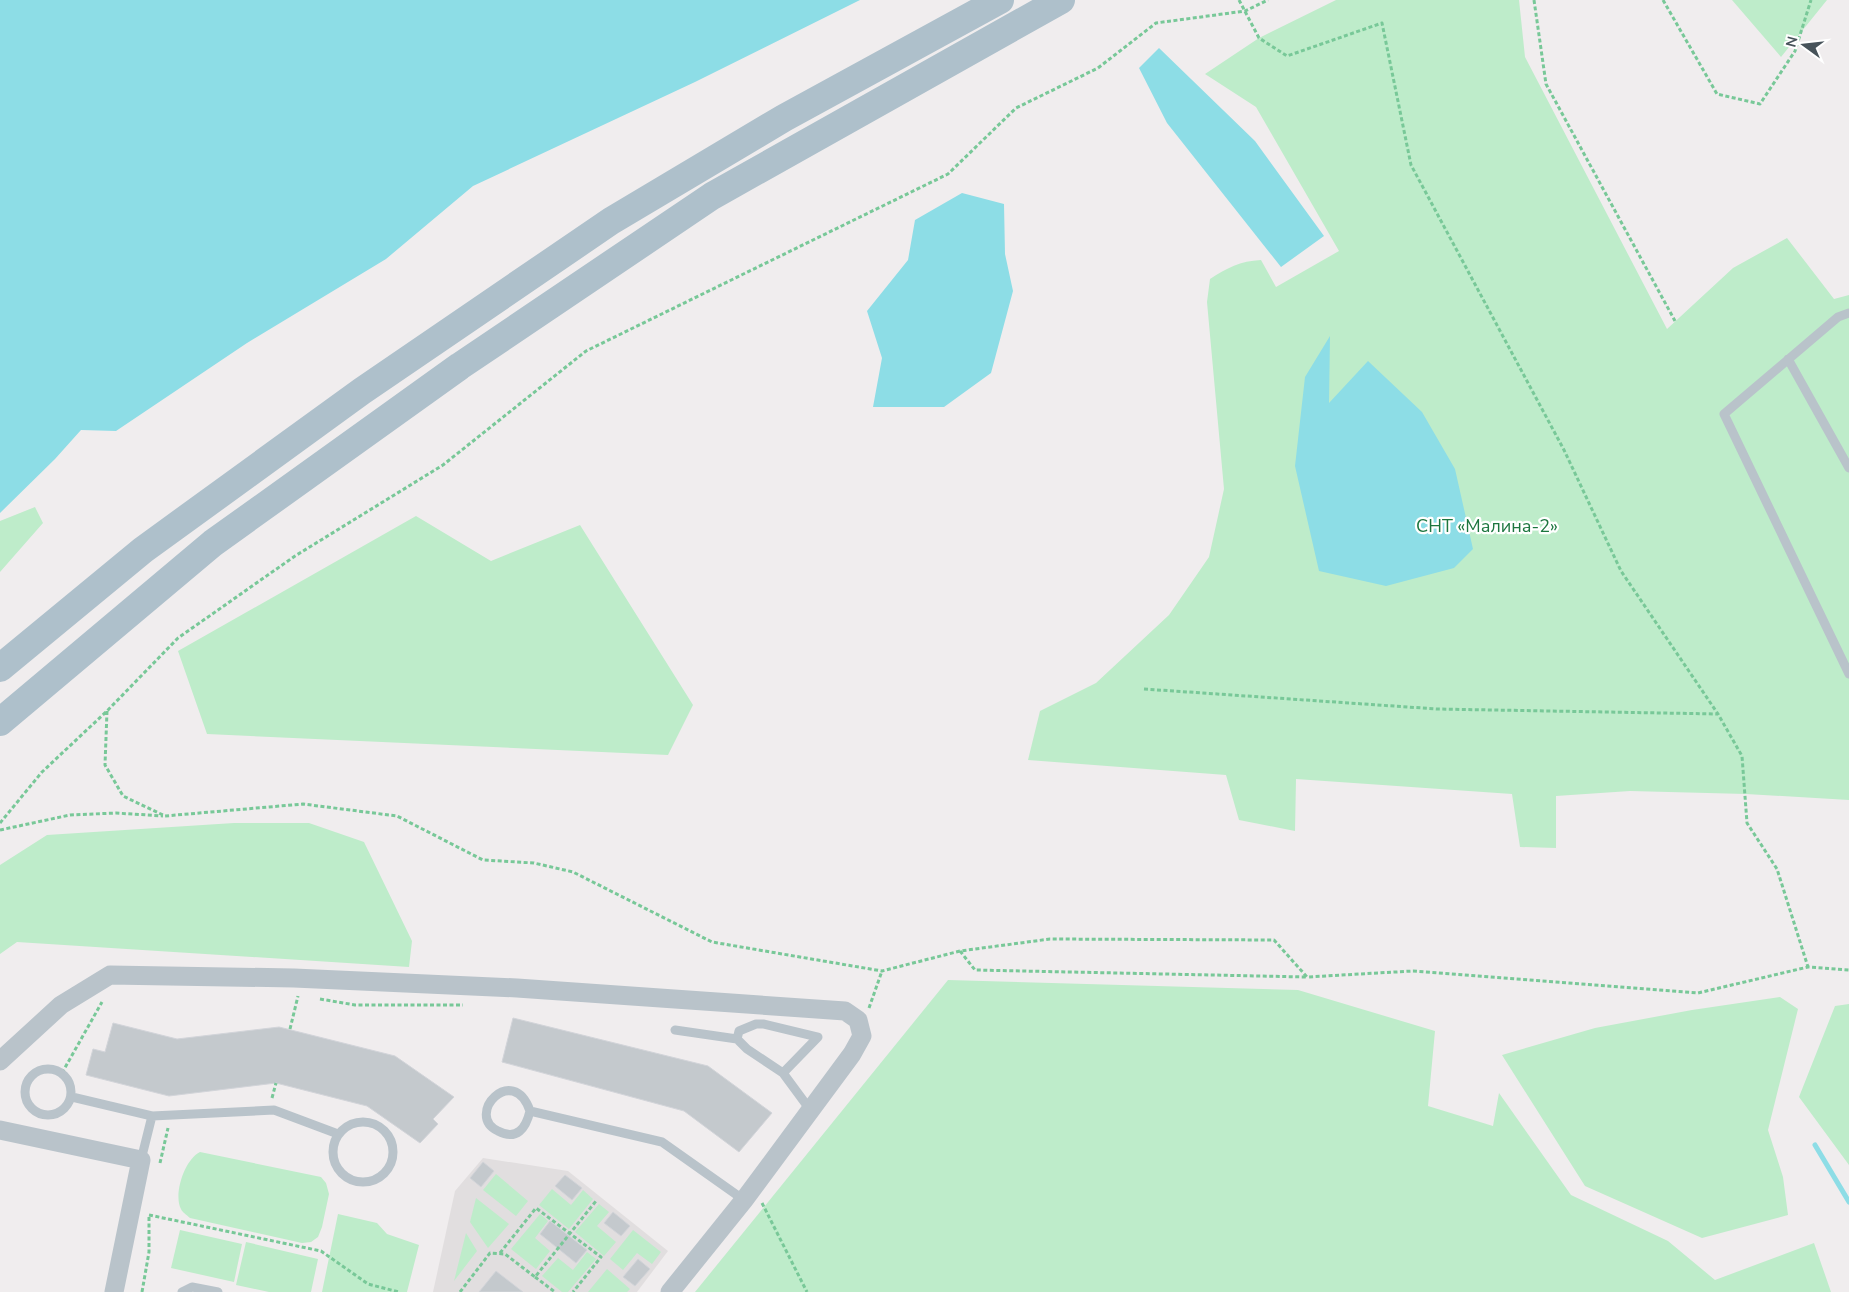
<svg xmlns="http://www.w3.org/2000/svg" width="1849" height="1292" viewBox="0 0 1849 1292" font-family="'Nunito Sans',sans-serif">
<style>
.education{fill:#e1dedf}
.green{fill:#beecca}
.water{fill:#8ddde6}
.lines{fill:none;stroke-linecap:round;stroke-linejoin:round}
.stream{stroke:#8ddde6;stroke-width:5}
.building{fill:#c4c9cd;stroke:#d2d4d9}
.path{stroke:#78c898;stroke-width:3;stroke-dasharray:4 2.5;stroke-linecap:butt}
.service{stroke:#b9c3ca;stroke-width:9}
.minor{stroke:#b9c3ca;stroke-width:19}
.primary{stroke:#aec0cb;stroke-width:28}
.labels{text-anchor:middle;stroke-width:4.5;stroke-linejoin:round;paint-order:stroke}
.park-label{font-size:18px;fill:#1c763f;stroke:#fff}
</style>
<rect width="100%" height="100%" fill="#f0edee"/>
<path class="education" d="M483,1158L568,1171L668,1251L637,1292H433L455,1191Z"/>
<path class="green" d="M1336,0H1519L1525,57L1667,329L1733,268L1787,238L1834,299L1849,295V800L1746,794L1630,791L1556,796V848L1520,847L1512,794L1296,779L1295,831L1239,820L1226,775L1028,760L1040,711L1096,683L1169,615L1209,557L1224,489L1207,302L1210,279C1227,268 1240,261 1261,260L1276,287L1339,251L1256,107L1205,74L1259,38Z
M1732,0H1827L1781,57Z
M35,507L43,523L0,572V521Z
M416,516L491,561L580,525L693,705L668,755L207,734L178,651Z
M234,823H309L364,842L412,941L409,967L17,942L0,954V865L47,835Z
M948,980L1298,990L1435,1031L1428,1106L1493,1126L1499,1093L1571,1195L1668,1241L1715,1280L1814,1243L1831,1292H695Z
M1780,997L1798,1009L1768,1130L1783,1177L1788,1215L1702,1238L1585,1186L1502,1055L1595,1028L1692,1010Z
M1849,1004V1165L1799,1097L1835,1006Z
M200,1152L321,1177L326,1183L329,1194L322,1227L318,1237L311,1242L302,1243L190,1218C187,1215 182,1212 181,1209C173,1194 185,1159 200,1152Z
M496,1174L528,1201L516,1216L483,1190Z
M552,1189L571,1205L583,1190L593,1199L569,1229L539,1205Z
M476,1198L509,1224L488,1248L470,1222Z
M599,1204L609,1212L597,1226L616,1242L604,1256L575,1232Z
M338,1214L377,1223L387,1234L419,1245L407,1292H322Z
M540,1214L548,1221L535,1238L550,1251L536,1269L511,1249Z
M180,1230L242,1244L234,1282L171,1268Z
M633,1230L661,1252L652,1264L637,1253L623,1270L610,1259Z
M466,1233L477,1251L454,1281Z
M246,1242L318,1259L311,1292H269L236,1285Z
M587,1252L596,1259L568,1292H562L542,1276L558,1258L573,1270Z
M607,1269L630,1289L627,1292H588Z"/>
<path class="water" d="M0,0H860L695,82L473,186L386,259L247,343L116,431L81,430L55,459L0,513Z
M1159,48L1255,141L1324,236L1281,267L1167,123L1139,68Z
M962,193L1004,204L1005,254L1013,291L991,373L944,407H873L882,358L867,311L908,260L915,220Z
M1330,336L1329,403L1368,361L1422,412L1455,469L1473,549L1454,568L1386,586L1319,571L1295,466L1305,377Z"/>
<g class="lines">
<path class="stream" d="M1815,1145L1849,1202"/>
</g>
<path class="building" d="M513,1018L708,1066L772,1113L739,1152L684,1111L502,1062Z
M113,1023L177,1039L279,1027L395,1056L454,1097L433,1119L438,1124L420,1143L367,1106L276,1083L169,1096L86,1075L93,1049L105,1052Z
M483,1162L494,1171L481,1187L470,1178Z
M565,1175L582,1188L572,1200L555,1186Z
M613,1212L630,1226L621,1236L604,1223Z
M550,1221L587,1250L576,1263L540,1234Z
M638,1259L650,1269L635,1286L623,1277Z
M496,1271L523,1292H479Z"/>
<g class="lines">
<path class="path" d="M1239,0L1259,38L1287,56L1382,23L1411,165L1564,450L1621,571L1718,714L1742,756L1747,823L1777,869L1808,967
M1534,0L1546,84L1675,321
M1663,0L1717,94L1760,104L1795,51L1811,0
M1144,689L1437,709L1718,714
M107,711L105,765L123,796L165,816L303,804L397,816L483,860L534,863L573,872L712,942L882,971L960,951L1050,939L1274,940L1307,977L1413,971L1698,993L1808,967L1849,970
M0,823L42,772L107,711L178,638L295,556L443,465L586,351L948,174L1016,108L1098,68L1156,23L1245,11L1268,0
M0,830L70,815L116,813L163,816
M960,951L975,970L1306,977
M320,999L355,1005H463
M869,1008L882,971
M290,1029L298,996
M62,1073L102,1002
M272,1098L276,1083
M160,1163L168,1128
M762,1203L807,1292
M149,1215L321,1251L368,1284L399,1292
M500,1253L536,1208L601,1257L573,1292
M535,1277L555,1292
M142,1292L149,1252V1216
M460,1292L490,1253L505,1254L535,1277L596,1201"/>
<path class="service" d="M1849,313L1838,317L1724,414L1849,674
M1788,359L1849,468
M675,1030L737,1039
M25 1092a23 23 0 1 1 46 0a23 23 0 1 1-46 0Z
M783,1073L818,1037L764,1024H756L739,1031L737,1039L747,1049L783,1073L811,1111
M72,1097L152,1116
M530,1111C526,1128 517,1141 498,1131C464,1115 513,1062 530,1111L662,1142L744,1200
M333 1152a30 30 0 1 1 60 0a30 30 0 1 1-60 0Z
M141,1160L152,1116L274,1110L338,1134
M182,1292L192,1287L218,1292"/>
<path class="minor" d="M0,1061L61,1005L110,975L294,978L517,988L845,1011L858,1020L862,1036L852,1054L744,1200L670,1292
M0,1130L141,1160L114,1292"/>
<path class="primary" d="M0,668L143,550L362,391L611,221L784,118L1000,0
M0,722L213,543L460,366L712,196L1061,0"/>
</g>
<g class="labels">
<g class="park-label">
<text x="1487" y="532">СНТ «Малина-2»</text>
</g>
</g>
<g transform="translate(1804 45) rotate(285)" stroke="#ffffff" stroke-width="4" paint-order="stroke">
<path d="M0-4L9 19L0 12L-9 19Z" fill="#47535a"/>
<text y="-8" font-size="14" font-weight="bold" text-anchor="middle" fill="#47535a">N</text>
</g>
</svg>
